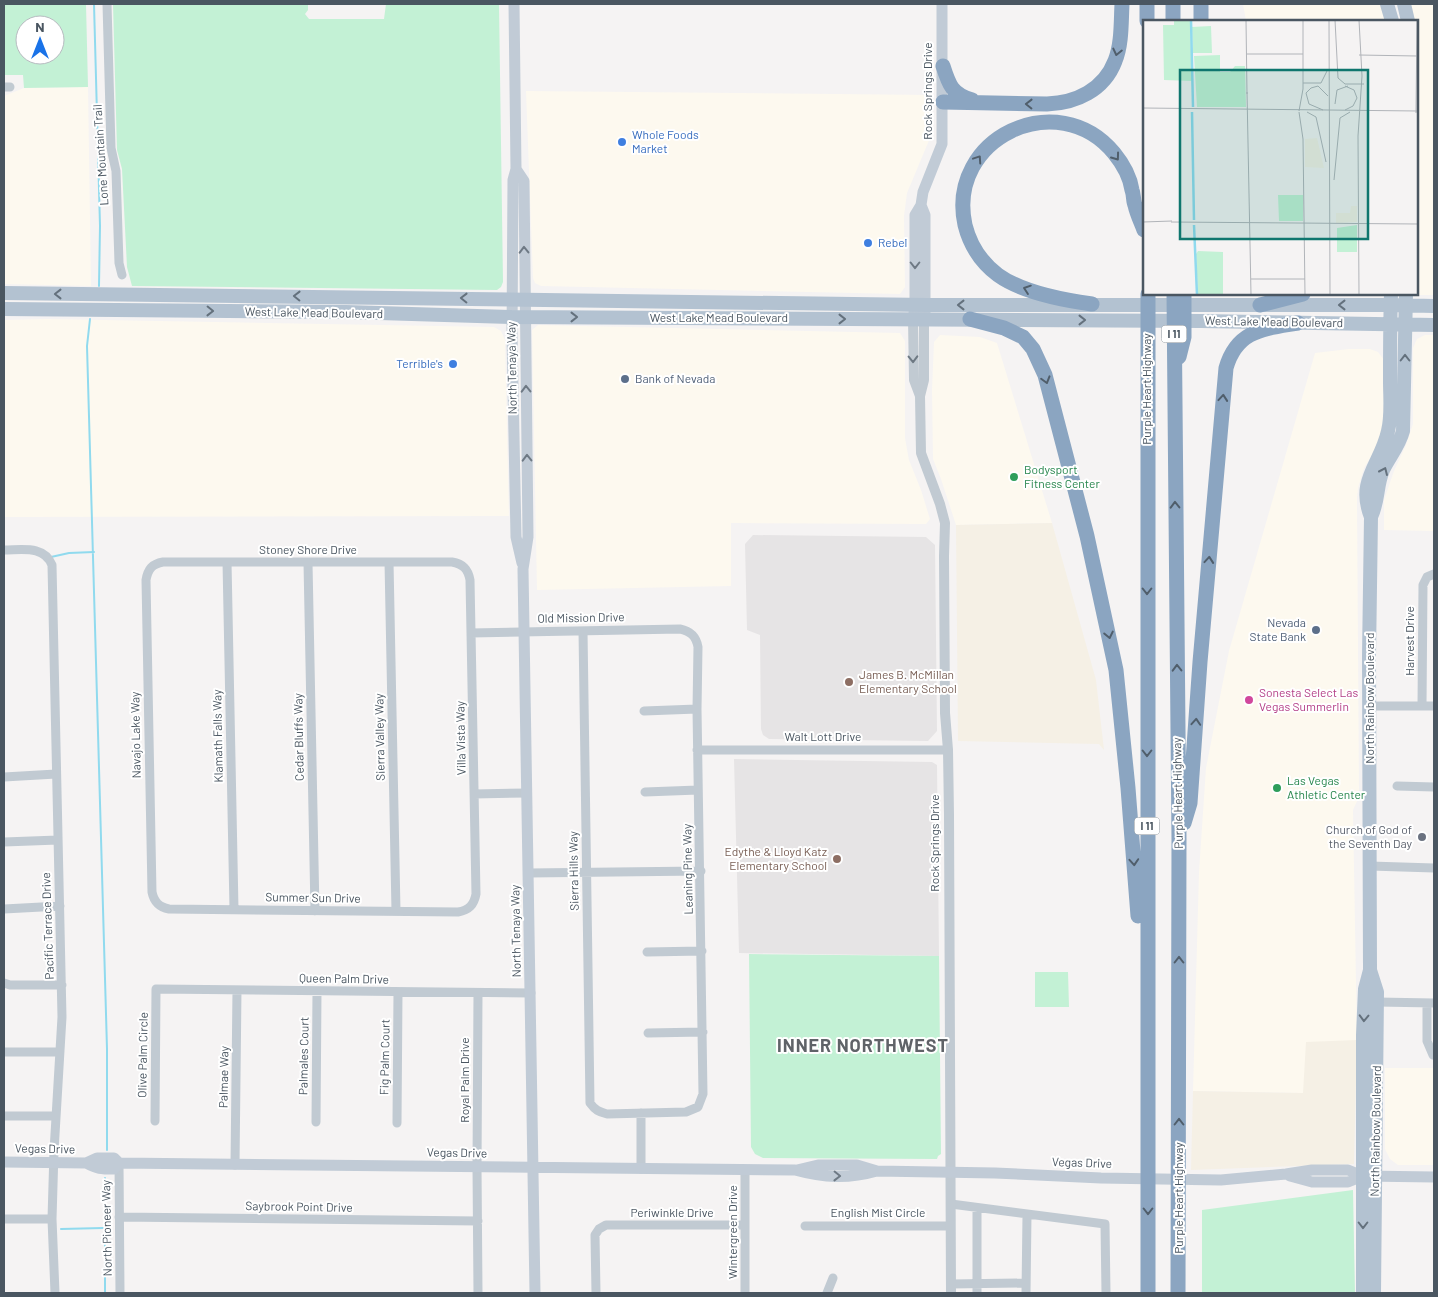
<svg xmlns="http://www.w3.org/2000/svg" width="1438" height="1297" viewBox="0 0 1438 1297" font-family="Barlow,sans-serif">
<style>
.commercial{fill:#fdf9ef}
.education{fill:#e6e4e5}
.green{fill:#c3f1d5;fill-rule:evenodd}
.sand{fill:#f5f0e5}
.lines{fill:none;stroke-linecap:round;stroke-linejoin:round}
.stream{stroke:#90daee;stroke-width:2}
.minor{stroke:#c1cad2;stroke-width:9}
.tertiary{stroke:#c1cad2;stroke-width:10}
.secondary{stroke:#c1cbd6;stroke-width:11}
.primary{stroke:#b3c2d1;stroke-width:14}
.motorway{stroke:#8ba5c1;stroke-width:15}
.oneway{stroke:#505e6b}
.oneway2{stroke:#6e7984}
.oneway3{stroke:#64717d}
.oneway4{stroke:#6e7983}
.shop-dot{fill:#3f7fe0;stroke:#fff;stroke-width:2}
.service-dot{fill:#5c6f8a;stroke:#fff;stroke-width:2}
.leisure-dot{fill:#2e9e5b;stroke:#fff;stroke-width:2}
.education-dot{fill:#8d6e63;stroke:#fff;stroke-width:2}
.hotel-dot{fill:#d1479c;stroke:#fff;stroke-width:2}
.worship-dot{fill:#6b7280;stroke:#fff;stroke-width:2}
.labels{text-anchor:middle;stroke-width:4;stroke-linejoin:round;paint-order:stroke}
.shield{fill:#fff;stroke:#808990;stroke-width:1}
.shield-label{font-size:11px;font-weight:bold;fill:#4a5661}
.street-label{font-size:12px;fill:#4a5661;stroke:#fff}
.shop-label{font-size:12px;fill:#366cbe;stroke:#fff;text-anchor:start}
.service-label{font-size:12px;fill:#4e5e75;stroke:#fff;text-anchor:start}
.leisure-label{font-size:12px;fill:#27864d;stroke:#fff;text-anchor:start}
.education-label{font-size:12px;fill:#785e54;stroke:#fff;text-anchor:start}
.hotel-label{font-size:12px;fill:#b23c85;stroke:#fff;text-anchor:start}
.worship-label{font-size:12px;fill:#5b616d;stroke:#fff;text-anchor:end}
.district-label{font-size:18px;font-weight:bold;letter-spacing:1px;fill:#5f6368;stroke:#fff}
.inset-river{fill:none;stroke:#90daee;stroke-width:2.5}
.inset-road{fill:none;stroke:#b1b4b9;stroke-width:1}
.view{fill:#0f766e;fill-opacity:0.15;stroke:#0f766e;stroke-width:2.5}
.inset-edge{fill:none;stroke:#4a5661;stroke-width:2.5}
</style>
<rect width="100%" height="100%" fill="#f5f3f3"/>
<path class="commercial" d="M1243,4H1382L1385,21H1246Z
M1411,4H1434V295H1410L1417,294V21H1411Z
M88,87L91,286L4,284V96L24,88Z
M526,91L932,95L930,138L907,193L904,216L905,287L900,294L541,286L535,283L533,278Z
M47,319L494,327L501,331L505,340L509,516L4,517V320Z
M538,325L900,333L905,341V438L909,460L921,490L930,519L926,524L731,523V586L537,590L532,330Z
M940,335L980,337L997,343L1052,523L956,525L941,479L933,459L932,390L934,342Z
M1425,335H1434V531L1384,530V500L1394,471L1406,445L1413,424V348L1417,339Z
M1349,349H1370L1378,352L1384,360V426L1379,443L1364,468L1358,488L1357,498L1359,797L1353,810L1357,1040L1303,1093L1193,1091L1199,872L1206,768L1229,651L1315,353Z
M1385,1068H1434V1165H1398L1390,1159L1385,1149Z"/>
<path class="education" d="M753,535L926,537L935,545L937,731L928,741L769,739L763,735L761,729L760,635L747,630L745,544Z
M734,759L932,762L937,765L939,956L739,953Z"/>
<path class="green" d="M4,4H86L88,87L24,88L23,75H4ZM25,25H55V55H25Z
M113,4H308V10L305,14L309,19H384L386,4H499L503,282L501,287L497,290L132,286L127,267L122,169L117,150Z
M749,954L939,956L941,1154L938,1156L937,1159L763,1158L755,1154L751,1147Z
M1035,972H1068L1069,1007H1035Z
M1353,1190L1355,1293H1202V1210Z"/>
<path class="sand" d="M1052,523L1096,680L1104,750L1099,744L958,741L956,525Z
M1357,1040L1354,1164L1191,1170L1193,1091L1303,1093L1306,1042Z"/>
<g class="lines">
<path class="stream" d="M94,4L100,226L99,286
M90,319L87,346L107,1049V1150
M51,557L69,553L94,552
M61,1229L103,1228
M105,1293V1178"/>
<path class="minor" d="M107,4L111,148L116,171L119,263L122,275
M4,87H10
M4,550C22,550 44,545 52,565L62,1017L54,1151L52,1219L55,1293
M163,562H452C463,564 468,569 470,580L476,894C474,905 469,910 458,912L169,909C159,907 154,902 152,892L146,580C148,569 152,564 163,562Z
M227,562L234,909
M389,562L396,911
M308,563L315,911
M471,633L680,629C690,631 696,636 698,647L697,709L703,1094L698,1107L686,1112L607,1114C599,1112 595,1110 590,1103L583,631
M1369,706H1434
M1422,706L1423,585L1427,577L1434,574
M644,711L697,709
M697,750H948
M4,777L56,774
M1397,786L1434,787
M645,792L698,790
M474,794L527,793
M4,842L58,840
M1370,866L1434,868
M529,873L701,871
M4,909L60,906
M647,952L702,951
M4,983L10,985H62
M478,993L477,1167L478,1293
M1377,1002L1434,1003
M1427,1003V1041L1433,1055
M648,1033L703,1032
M4,1052H59
M4,1116H55
M155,1121L156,989L531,993
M316,1122L317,991
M397,1123L398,992
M119,1163L120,1293
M235,1165L237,990
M641,1169V1113
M745,1170V1293
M951,1204L1105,1224L1106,1293
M977,1208V1293
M119,1217L478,1221
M4,1219H52
M805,1226H950
M951,1284L1026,1283
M596,1293L595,1235L599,1229L606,1225H745
M827,1293L833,1278
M1026,1293L1027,1215"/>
<path class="tertiary" d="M913,319L914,380L920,396
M924,320V380L920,396L921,453L940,504L945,523L944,556L945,713L948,750L949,815L951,1293"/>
<path class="secondary" d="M514,4L516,169L513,180L512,336L516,537L522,563
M516,169L524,181L528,537L523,569L535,1293
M921,205L925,215V313
M914,313L915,304V215L921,205L923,192L942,144V4
M4,1162L86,1163L97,1158H114L119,1163L795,1170C824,1178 849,1179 877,1171
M86,1163C97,1169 101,1169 114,1169L119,1163
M797,1170L818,1165H857L877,1171L995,1173L1101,1178L1221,1180L1286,1174L1312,1170H1348L1363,1176L1434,1177
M1290,1176L1312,1182H1348L1363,1176"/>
<path class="primary" d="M1387,4L1392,21
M1404,4L1408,21
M4,293L927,305H1391L1434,306
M4,309L346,312L512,317L1201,321L1434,325
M1371,517C1379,500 1376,487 1383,470C1390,456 1399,446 1403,431L1406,294
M1370,970L1377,992L1374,1293
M1364,1293L1363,1292V1035L1365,989L1370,970L1369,656L1371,517C1356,480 1381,464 1388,431C1392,415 1390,398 1390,381C1390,352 1390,323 1391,294"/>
<path class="motorway" d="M1147,4V21
M1173,4V21
M1201,4V21
M943,66C949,85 952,94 972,100
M943,102L1047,104C1076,103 1104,90 1115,61C1122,44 1121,22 1122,4
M1148,294V1293
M1174,294L1179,839L1178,1293
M1092,304C1062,300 1023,293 998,275C982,263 970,245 965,225C946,138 1058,85 1114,153C1123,164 1130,177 1132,190C1134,195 1133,201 1135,205C1137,214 1141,222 1144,230
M1260,305L1303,294
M970,319L1004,328L1023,337L1033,349L1045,375L1087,536L1116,670L1128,788L1138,916
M1179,357L1184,337V294
M1184,823L1190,803L1200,662L1226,368C1237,330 1263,329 1298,323"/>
</g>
<defs><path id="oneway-chevron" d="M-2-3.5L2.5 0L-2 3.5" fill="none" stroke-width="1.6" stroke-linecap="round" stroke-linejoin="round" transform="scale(1.25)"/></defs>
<g class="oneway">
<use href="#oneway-chevron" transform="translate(1117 52) rotate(103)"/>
<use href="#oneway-chevron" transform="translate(1029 104) rotate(-179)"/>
<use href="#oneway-chevron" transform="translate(1116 157) rotate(54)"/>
<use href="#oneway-chevron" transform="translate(978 159) rotate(-56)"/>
<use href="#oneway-chevron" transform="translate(1027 289) rotate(-161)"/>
<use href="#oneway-chevron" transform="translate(1046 380) rotate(74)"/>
<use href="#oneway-chevron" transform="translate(1223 398) rotate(-85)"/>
<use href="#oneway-chevron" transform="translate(1175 505) rotate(-91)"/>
<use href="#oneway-chevron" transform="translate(1209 560) rotate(-85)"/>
<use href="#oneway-chevron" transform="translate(1147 591) rotate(90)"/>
<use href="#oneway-chevron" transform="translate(1109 635) rotate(78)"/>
<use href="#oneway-chevron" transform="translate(1177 668) rotate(-91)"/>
<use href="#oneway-chevron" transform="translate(1196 722) rotate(-86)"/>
<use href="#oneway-chevron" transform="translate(1147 753) rotate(90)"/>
<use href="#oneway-chevron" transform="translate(1134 862) rotate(86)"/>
<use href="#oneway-chevron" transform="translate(1179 960) rotate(-90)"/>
<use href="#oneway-chevron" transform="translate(1179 1122) rotate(-90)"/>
<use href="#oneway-chevron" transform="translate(1148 1211) rotate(90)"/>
</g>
<g class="oneway2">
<use href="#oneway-chevron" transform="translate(524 250) rotate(-91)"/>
<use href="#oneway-chevron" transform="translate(915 265) rotate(90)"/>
<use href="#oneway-chevron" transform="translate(526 389) rotate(-91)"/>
<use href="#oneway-chevron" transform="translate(527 458) rotate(-91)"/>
<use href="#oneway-chevron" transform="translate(837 1176) rotate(1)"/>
</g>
<g class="oneway3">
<use href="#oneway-chevron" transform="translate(58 294) rotate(-180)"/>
<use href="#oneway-chevron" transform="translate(297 296) rotate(-179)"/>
<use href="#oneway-chevron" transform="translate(464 298) rotate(-179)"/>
<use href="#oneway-chevron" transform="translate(961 305) rotate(180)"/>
<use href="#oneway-chevron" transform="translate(1342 305) rotate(180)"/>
<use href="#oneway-chevron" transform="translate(210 311) rotate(1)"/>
<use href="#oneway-chevron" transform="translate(574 317)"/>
<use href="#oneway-chevron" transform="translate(842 319)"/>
<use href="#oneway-chevron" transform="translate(1082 320)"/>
<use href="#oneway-chevron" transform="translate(1405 358) rotate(-90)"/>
<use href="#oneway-chevron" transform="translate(1384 471) rotate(-66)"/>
<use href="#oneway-chevron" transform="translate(1364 1018) rotate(92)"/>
<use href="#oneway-chevron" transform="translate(1363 1225) rotate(90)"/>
</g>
<use class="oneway4" href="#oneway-chevron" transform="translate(913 359) rotate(89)"/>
<g class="shop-dot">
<circle cx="622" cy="142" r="5"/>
<circle cx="868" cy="243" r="5"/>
<circle cx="453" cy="364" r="5"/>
</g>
<g class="service-dot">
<circle cx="625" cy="379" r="5"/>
<circle cx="1316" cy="630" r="5"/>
</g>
<g class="leisure-dot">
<circle cx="1014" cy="477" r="5"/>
<circle cx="1277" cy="788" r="5"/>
</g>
<g class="education-dot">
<circle cx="849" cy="682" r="5"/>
<circle cx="837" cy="859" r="5"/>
</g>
<circle class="hotel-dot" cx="1249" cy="700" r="5"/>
<circle class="worship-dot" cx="1422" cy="837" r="5"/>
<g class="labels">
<g class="shield">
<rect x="1161.5" y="325.5" width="25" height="17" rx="4"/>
<rect x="1134.5" y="817.5" width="25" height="17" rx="4"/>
</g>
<g class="shield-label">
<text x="1174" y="338">I 11</text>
<text x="1147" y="830">I 11</text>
</g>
<g class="street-label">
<text transform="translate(928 91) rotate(-90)" y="4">Rock Springs Drive</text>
<text transform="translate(101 155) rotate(-94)" y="4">Lone Mountain Trail</text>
<text transform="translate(314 313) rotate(1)" y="4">West Lake Mead Boulevard</text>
<text x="719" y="322">West Lake Mead Boulevard</text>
<text transform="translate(1274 322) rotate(1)" y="4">West Lake Mead Boulevard</text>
<text transform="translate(512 368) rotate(-91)" y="4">North Tenaya Way</text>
<text transform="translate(1147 389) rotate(-90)" y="4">Purple Heart Highway</text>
<text x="308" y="554">Stoney Shore Drive</text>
<text transform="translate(581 618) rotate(-1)" y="4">Old Mission Drive</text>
<text transform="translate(1410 641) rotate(-90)" y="4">Harvest Drive</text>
<text transform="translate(1370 698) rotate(-90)" y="4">North Rainbow Boulevard</text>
<text transform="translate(136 735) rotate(-91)" y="4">Navajo Lake Way</text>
<text transform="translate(218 736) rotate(-91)" y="4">Klamath Falls Way</text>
<text transform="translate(299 737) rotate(-91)" y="4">Cedar Bluffs Way</text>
<text transform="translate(380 737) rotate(-91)" y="4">Sierra Valley Way</text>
<text x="823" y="741">Walt Lott Drive</text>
<text transform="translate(461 738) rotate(-91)" y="4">Villa Vista Way</text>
<text transform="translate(1178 793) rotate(-91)" y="4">Purple Heart Highway</text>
<text transform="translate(935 843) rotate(-90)" y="4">Rock Springs Drive</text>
<text transform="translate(688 869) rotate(-91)" y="4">Leaning Pine Way</text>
<text transform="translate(574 871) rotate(-91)" y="4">Sierra Hills Way</text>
<text transform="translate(313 898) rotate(1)" y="4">Summer Sun Drive</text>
<text transform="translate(48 926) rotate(-92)" y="4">Pacific Terrace Drive</text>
<text transform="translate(516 931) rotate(-91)" y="4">North Tenaya Way</text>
<text transform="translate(344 979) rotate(1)" y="4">Queen Palm Drive</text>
<text transform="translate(143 1055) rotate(-89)" y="4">Olive Palm Circle</text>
<text transform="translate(304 1056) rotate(-89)" y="4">Palmales Court</text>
<text transform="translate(385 1057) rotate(-89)" y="4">Fig Palm Court</text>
<text transform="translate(224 1077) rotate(-89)" y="4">Palmae Way</text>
<text transform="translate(465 1080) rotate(-90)" y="4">Royal Palm Drive</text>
<text transform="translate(1376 1131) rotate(-89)" y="4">North Rainbow Boulevard</text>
<text transform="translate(45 1149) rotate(1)" y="4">Vegas Drive</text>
<text transform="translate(457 1153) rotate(1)" y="4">Vegas Drive</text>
<text transform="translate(1082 1163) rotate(2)" y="4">Vegas Drive</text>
<text transform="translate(1179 1198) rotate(-90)" y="4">Purple Heart Highway</text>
<text transform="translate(299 1207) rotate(1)" y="4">Saybrook Point Drive</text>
<text x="672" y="1217">Periwinkle Drive</text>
<text x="878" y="1217">English Mist Circle</text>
<text transform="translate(107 1228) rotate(-91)" y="4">North Pioneer Way</text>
<text transform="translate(733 1232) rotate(-90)" y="4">Wintergreen Drive</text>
</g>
<g class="shop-label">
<text x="632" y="139">Whole Foods<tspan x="632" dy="14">Market</tspan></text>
<text x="878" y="247">Rebel</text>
<text x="443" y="368" text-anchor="end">Terrible's</text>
</g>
<g class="service-label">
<text x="635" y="383">Bank of Nevada</text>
<text x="1306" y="627" text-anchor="end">Nevada<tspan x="1306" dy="14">State Bank</tspan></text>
</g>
<g class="leisure-label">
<text x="1024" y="474">Bodysport<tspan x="1024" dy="14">Fitness Center</tspan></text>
<text x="1287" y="785">Las Vegas<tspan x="1287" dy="14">Athletic Center</tspan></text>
</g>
<g class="education-label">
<text x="859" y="679">James B. McMillan<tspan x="859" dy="14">Elementary School</tspan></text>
<text x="827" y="856" text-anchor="end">Edythe &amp; Lloyd Katz<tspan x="827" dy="14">Elementary School</tspan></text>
</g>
<g class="hotel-label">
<text x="1259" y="697">Sonesta Select Las<tspan x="1259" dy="14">Vegas Summerlin</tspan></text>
</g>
<g class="worship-label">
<text x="1412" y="834">Church of God of<tspan x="1412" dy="14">the Seventh Day</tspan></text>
</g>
<g class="district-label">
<text x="863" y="1052">INNER NORTHWEST</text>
</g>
</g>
<g transform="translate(1143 20)">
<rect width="275" height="275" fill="#f5f3f3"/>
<path d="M31,0H47L49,61L21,60L20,5H31ZM68,6L69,33H50L49,7ZM77,35V52H87L92,46H102L103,87H54L51,36ZM135,175H160V201H136ZM214,205V232H194V208ZM55,231L80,232V275H55L53,234Z" fill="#c3f1d5"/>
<path d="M174,118L181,148L162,147V119ZM208,186H214V202L193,203V193H207Z" fill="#f5f0e5"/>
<path class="inset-river" d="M48,0L50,87M49,92L51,200M51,205L54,275"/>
<path class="inset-road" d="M103,0L104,74M186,0L187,275M192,0L195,58L202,64H221M216,0L219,56L215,116L216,275M104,34H160M216,35L274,36M160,63H178L184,51M104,72L108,275M192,84L194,70L205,66M0,88L275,91M180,90L166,84L163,73L168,68L175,66L185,76M202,90L210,86L214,78L211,70L202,66M156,91L160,69V0M156,92L160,119L162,275M164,92L173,97L183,142M273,93L274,0M191,160L197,98L207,92M0,202L29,201M28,202L275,204M108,259H162"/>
<path class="view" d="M37,50H225V219H37Z"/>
<rect width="275" height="275" class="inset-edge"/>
</g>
<rect width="1438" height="1297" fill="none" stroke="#4a5661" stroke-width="10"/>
<g transform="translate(40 40)"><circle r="24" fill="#ffffff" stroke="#b7bbc0"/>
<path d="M0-4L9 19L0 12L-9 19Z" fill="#1a73e8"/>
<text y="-8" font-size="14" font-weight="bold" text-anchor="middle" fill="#4a5661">N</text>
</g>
</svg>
